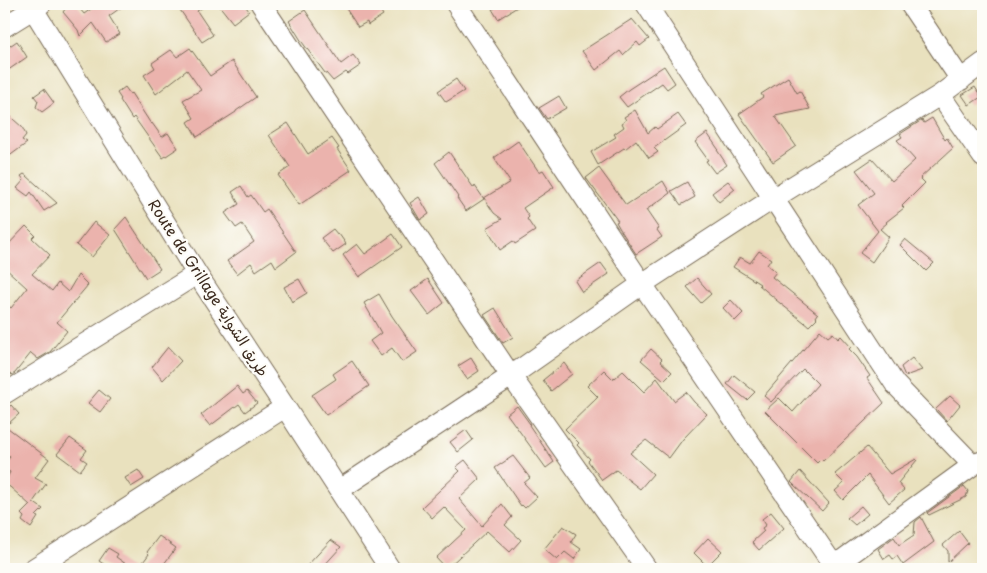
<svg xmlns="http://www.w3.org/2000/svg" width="987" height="573" viewBox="0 0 987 573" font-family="'Playpen Sans','Playpen Sans Arabic',sans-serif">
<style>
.building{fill:#ebb3ad}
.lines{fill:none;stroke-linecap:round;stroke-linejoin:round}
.minor-casing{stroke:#786a56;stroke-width:22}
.minor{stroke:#fff;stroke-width:20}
.labels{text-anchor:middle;stroke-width:4.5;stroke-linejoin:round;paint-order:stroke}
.street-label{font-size:15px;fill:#3b2a1e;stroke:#fdfcf7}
</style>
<rect width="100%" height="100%" fill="#fdfcf7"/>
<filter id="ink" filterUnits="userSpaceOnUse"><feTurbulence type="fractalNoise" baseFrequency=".02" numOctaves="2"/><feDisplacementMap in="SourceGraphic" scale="10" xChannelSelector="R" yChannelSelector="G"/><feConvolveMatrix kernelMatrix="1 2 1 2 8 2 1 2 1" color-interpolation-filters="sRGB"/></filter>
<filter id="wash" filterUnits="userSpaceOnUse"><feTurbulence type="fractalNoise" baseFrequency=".0096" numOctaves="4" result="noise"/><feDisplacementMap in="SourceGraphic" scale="20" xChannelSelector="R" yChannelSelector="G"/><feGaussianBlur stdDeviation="1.12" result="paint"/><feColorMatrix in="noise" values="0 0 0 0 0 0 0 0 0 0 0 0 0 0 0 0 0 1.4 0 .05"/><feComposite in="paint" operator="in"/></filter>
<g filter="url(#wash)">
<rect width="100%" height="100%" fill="#e9e1be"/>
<g id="blocks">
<path class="building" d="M69,4H76L84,14L98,4H126L109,16L120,34L106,42L93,23L80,36L78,30L63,12Z
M176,4H208L197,11L213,35L202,42Z
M218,4H244L249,11L233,23Z
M343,4H376L383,15L368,25L367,22L358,27Z
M492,4H522L498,19L492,9L495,8Z
M305,10L341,64L353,55L361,65L348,74L346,72L333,81L326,73H325L302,42L289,21Z
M632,19L649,39L640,46L637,42L623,55L620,51L596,70L582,51Z
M17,41L27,57L4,73V50Z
M190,48L210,76L232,61L256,97L236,111V112L197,137L188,122L194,118L183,100L201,90L187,70L156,94L144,75L155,68L152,63L171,50L177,57Z
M664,66L675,83L667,89L662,83L627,107L619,97L629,89Z
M788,77L797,93L800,91L810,109L775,116L796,146L773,162L739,114L763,97L761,94Z
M456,79L464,91L446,102L438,91Z
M125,87L130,94L131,93L151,124L152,123L162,137L168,133L178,148L163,158L134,117L132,119L120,100L121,99L117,93Z
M975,87L981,97L969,105L962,95Z
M44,89L54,103L42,112L36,107L38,101L34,96Z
M559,96L566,108L547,119L539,108Z
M635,110L648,133L655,127L657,129L678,114L686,125L654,148L658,152L649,158L636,140L625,149L624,148L598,165L591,152L616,137L614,134L624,127L622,123L626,120L624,117Z
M4,111L22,127L26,135L22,140L27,143L4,160Z
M932,118L945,140L947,138L953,148L920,178L925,183L902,206L904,208L886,222L887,223L880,229L889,237L872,262L860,253L878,231L858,205L874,193L856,170L872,159L892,181L915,160L897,140L902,137L900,134L922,120L924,123Z
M288,123L308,154L332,138L339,148L337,149L351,170L299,205L278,175L290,167L269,135Z
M707,133L718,149L717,150L727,165L715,173L706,161L708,160L695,142Z
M518,141L539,172L543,170L554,187L523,208L529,217L527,219L535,231L515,244L513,241L500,250L487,228L502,219L494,213L484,198L510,182L494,158Z
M449,152L473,187L475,186L484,199L466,211L457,198L458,197L435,163Z
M599,168L626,205L663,181L670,193L646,210L659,229L657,230L662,237L636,254L620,229L616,222L618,221L586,178Z
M24,174L27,176L57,203L44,211L31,192L28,196L17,188L24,180L21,176Z
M728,181L735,189L719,202L712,193Z
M687,182L695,197L681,205L671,191Z
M241,186L248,197L251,195L263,212L267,209L296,252L276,267L272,260L256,271L251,263L237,274L227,261L254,242L242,224L236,228L225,213L239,204L232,192Z
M419,197L429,214L420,220L410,203Z
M126,217L160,269L146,278L115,229Z
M94,222L110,235L92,257L76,245Z
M26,226L35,235L32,238L50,255L32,274L52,291L58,283L68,292L78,275L88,285L57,322L67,331L50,352L38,359L31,353L15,373L12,375L4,368V302L11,308L27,288L4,267V249Z
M333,229L338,235L339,234L346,244L333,253L321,238Z
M393,234L402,247L359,277L343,255L357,244L365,254Z
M905,239L934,263L926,271L900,245Z
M759,251L771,259L767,265L776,272L772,277L818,314L816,317L817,318L809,326L776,300H777L759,285L760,284L733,267L740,257L750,263Z
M601,263L609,274L582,292L575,281Z
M697,278L711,294L701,303L687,287Z
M299,279L307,293L292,302L284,287Z
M428,279L444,303L429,315L411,291Z
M379,294L392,316L417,352L402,362L392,348L381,356L370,341L381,333L364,303Z
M731,300L743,313L735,321L723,308Z
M495,308L513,337L503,343L484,315Z
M820,330L828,337L833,333L838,339L841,336L851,347L849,349L857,357L870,376L867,378L884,403L823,461L821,459L817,463L765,411L779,398L793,412L818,384L803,369L771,402L764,396Z
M168,347L181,361L163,380L152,367Z
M651,349L662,359L660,361L672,372L664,380L641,360Z
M471,358L479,371L467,379L458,366Z
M912,358L922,370L905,376L901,367Z
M352,361L369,386L326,415L312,395L336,379L333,374Z
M564,363L572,374L551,391L543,380Z
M604,370L613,379L614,377L615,378L623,371L644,392L657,378L674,401L686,392L694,402L707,414L683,439L669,458L646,440L630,453L653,474L640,489L616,470L602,480L588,461L590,459L577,445L579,443L565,429L598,397L587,386Z
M734,375L755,392L747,400L727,384Z
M237,386L243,394L247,391L257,403L245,412L239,404L210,426L201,415Z
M99,390L110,399L100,412L88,403Z
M950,396L960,405L947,421L936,409Z
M11,405L19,414L9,423L4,417V412Z
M517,406L530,424L529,425L554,462L546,468L507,414Z
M4,425L49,459L35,478L46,484L33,502L43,509L36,516L38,517L31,528L22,521L24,517L21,514L30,505L10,487L4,484L10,472L4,469V464L10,457L4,452Z
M466,430L473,440L458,452L450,442Z
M70,438L87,450L81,458L87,462L80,471L57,454Z
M867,447L890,474L916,459L917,460L898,483L904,490L889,503L868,475L843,500L835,491L844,483L835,474Z
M513,456L530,478L524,483L537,497L525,508L522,505L521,506L495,468Z
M465,460L480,479L459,499L482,526L502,504L512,517L505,525L521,540L510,552L487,531L446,569L436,558L466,530L444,507L432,518L422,507L460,471L456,467Z
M138,470L144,479L131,487L125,478Z
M800,471L829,503L822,511L794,485L791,482Z
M964,486L968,491L966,497L929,515L927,513Z
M861,506L868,514L855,525L847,518Z
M771,512L784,528L759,550L752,542L764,531L762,528L766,525L762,519Z
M921,517L934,542L903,565L897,556L893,559L890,555L884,559L878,549L894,537L899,545L914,535L915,522Z
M563,526L576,534L571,542L581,549L574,559L565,552L557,560L544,549Z
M959,531L968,543L948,562V551L943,545Z
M159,536L176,548L160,569H138L149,554L147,552Z
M708,538L722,551L707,566L694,553Z
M331,540L341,547L321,569H304Z
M108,548L118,554L116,557L133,569H111L99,561Z"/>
</g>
</g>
<g filter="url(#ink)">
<use href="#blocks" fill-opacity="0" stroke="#786a56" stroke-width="1"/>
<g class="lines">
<g class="minor-casing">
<path id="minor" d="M30,4L197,274L285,407L390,569
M261,4L511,376L647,569
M456,4L642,284L836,569
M646,4L895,384L973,465
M910,4L961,80
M4,27L41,4
M940,95L983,157
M4,394L197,274
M339,490L511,376L642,284L774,198L940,95L983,63
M834,566L973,465L983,461
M33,569L285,407"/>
</g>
<use href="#minor" class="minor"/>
</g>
</g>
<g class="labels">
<g class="street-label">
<text transform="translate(208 288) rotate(57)" y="5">Route de Grillage طريق الشواية</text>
</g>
</g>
<rect width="987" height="573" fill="none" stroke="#fdfcf7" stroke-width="20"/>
</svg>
